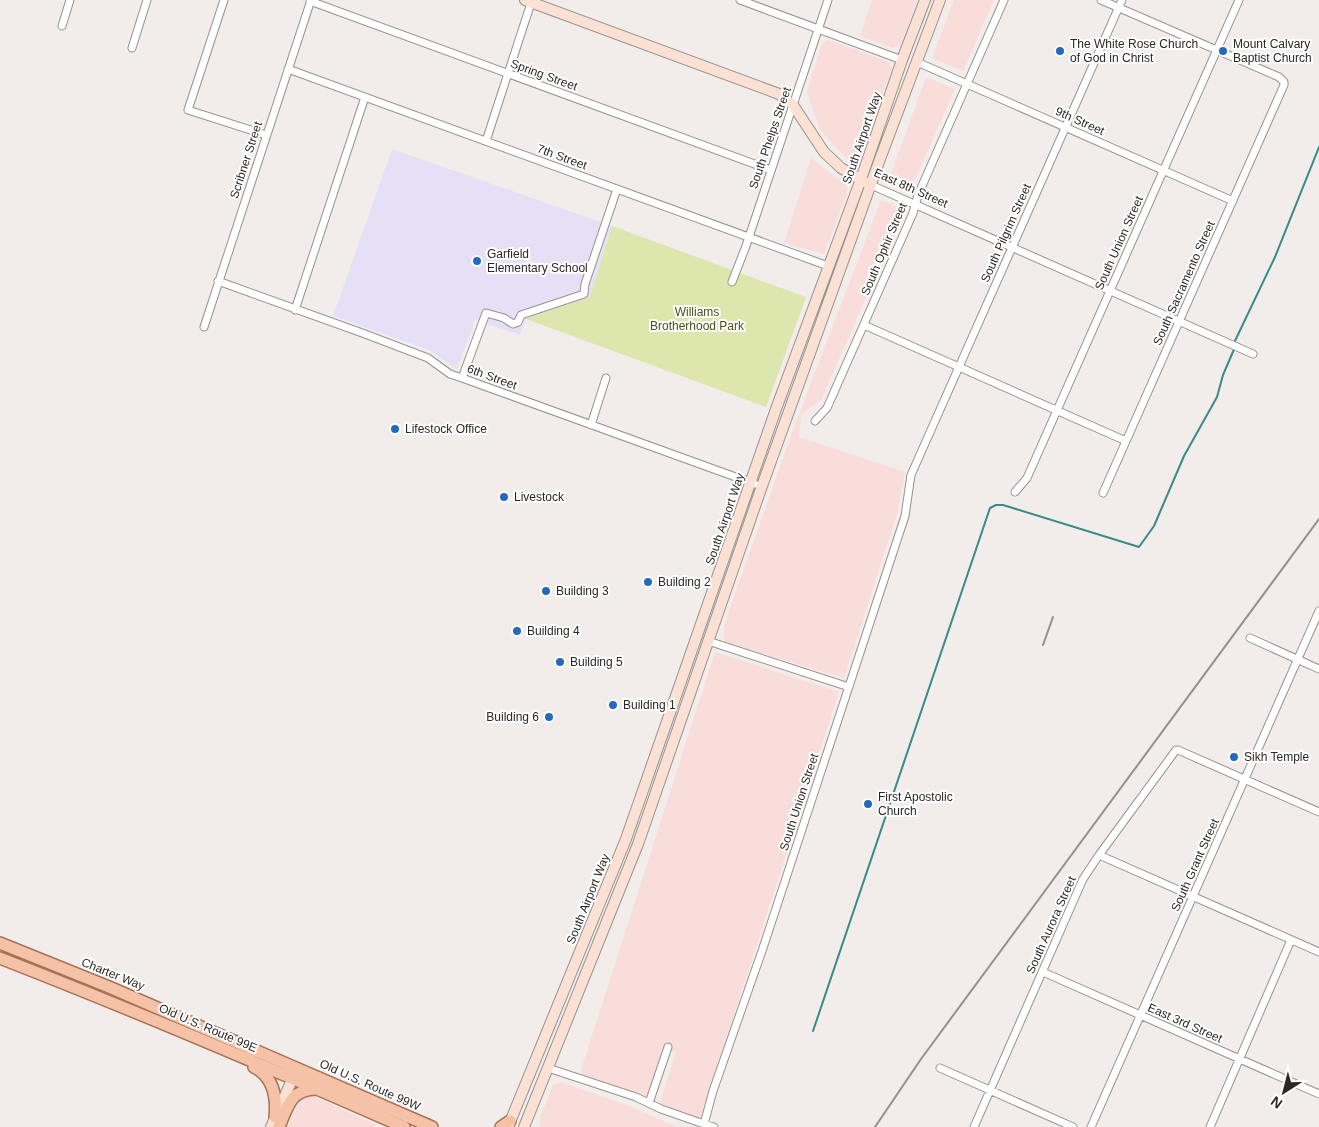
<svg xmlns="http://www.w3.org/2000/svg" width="1319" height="1127" viewBox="0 0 1319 1127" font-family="Helvetica,sans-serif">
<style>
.commercial{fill:#f8dddb}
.education{fill:#e6e0f6}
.green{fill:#dce6ad}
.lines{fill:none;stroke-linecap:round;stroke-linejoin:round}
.stream{stroke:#398a8b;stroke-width:2}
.street-casing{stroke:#979290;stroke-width:9}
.secondary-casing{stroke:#979290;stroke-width:12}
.primary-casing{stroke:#a97254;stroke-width:14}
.street{stroke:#fff;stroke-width:7}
.secondary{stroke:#fae1d3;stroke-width:10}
.primary{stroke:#f5c2a7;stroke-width:11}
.rail{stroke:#94908f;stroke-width:2}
.poi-dot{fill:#256aba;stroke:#fff;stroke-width:2}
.labels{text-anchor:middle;stroke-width:4;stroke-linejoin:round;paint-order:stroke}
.poi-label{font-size:12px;fill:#2a2827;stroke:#fff;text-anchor:start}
.street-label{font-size:12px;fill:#2a2827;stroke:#fff}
.park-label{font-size:12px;fill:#4b5118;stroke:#fff}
</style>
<rect width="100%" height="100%" fill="#f2edeb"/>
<path class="commercial" d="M872,0H917L901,45L893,48L860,36Z
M954,0H994L963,71L932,58Z
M829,40L889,62L892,68L859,159L854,162L846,158L820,130L807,92L822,43Z
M926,77L955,89L910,191L888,182Z
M811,158L846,185L848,190L824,254L784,243Z
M881,200L905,210L821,400L801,415L799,437L905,472L898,511L844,678L724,642V625L791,435Z
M715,652L839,692L700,1119L659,1105L676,1052L668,1050L651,1101L583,1076L581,1070Z
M561,1082L629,1106L677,1127H540V1118L553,1085Z
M313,1096L377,1125L376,1127H287L301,1098Z"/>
<path class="education" d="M392,149L612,226L590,297L526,319L520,335L475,320L457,369L429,350L333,316Z"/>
<path class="green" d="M612,226L806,297L766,407L526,319L590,297Z"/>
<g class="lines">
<path class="stream" d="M1234,343L1275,257L1319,147
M813,1031L990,508L996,505H1003L1139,547L1154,526L1184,456L1217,397L1223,375L1235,347"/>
<g class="street-casing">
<path id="street" d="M224,0L188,110L266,135
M740,0L902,60
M1101,0L1279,77L1284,82V85L1103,493
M310,1L771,170
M62,26L70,0
M132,48L147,0
M917,62L1233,201
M288,69L828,266
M486,141L532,0
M871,185L1253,354
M218,281L365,334L428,358L450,374L462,378L755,484
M732,282L746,246L828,0
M295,310L365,97
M864,325L1126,441
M204,327L311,0
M462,378L486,313L504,318L513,324L518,322L521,315L584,294L585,284L617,189
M815,421L827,408L913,213L918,195L1004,0
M591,425L606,378
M1015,492L1027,478L1239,0
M1250,638L1319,669
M708,641L849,687
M1099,855L1319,952
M1043,972L1319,1094
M548,1068L636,1097L661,1109L704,1124
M940,1068L1073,1127
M649,1103L668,1047
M714,1127L704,1124L713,1091L763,948L905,516L911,475L1122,0
M974,1127L1083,879L1099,855L1176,750H1178L1319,812
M1091,1127L1319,611
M1210,1127L1291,940"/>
</g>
<g class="secondary-casing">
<path id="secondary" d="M525,0L779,94L793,105L824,152L841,168L865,182
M271,1127L295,1073
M508,1127L626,839L776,409L861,179L902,60L925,0
M524,1127L638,844L762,486L880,159L940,0"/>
</g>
<g class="primary-casing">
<path id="primary" d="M0,943L109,987L432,1127
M0,958C136,1011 270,1068 404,1127
M254,1067C274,1077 277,1097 275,1117
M279,1127C288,1106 290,1090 316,1089
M501,1127L510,1121"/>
</g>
<use href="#street" class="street"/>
<use href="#secondary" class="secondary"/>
<use href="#primary" class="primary"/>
<path class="rail" d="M1043,645L1053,617
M875,1127L921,1059L1319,519"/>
</g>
<g class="poi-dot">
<circle cx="1060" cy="51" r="5"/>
<circle cx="1223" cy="51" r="5"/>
<circle cx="477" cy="261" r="5"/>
<circle cx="395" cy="429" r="5"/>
<circle cx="504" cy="497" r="5"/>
<circle cx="648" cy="582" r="5"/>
<circle cx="546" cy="591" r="5"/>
<circle cx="517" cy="631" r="5"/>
<circle cx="560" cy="662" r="5"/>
<circle cx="613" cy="705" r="5"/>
<circle cx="549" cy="717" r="5"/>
<circle cx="1234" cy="757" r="5"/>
<circle cx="868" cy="804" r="5"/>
</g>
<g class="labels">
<g class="poi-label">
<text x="1070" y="48">The White Rose Church<tspan x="1070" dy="14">of God in Christ</tspan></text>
<text x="1233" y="48">Mount Calvary<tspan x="1233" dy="14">Baptist Church</tspan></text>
<text x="487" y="258">Garfield<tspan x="487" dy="14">Elementary School</tspan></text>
<text x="405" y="433">Lifestock Office</text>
<text x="514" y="501">Livestock</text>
<text x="658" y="586">Building 2</text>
<text x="556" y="595">Building 3</text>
<text x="527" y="635">Building 4</text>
<text x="570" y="666">Building 5</text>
<text x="623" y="709">Building 1</text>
<text x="539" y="721" text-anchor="end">Building 6</text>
<text x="1244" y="761">Sikh Temple</text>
<text x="878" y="801">First Apostolic<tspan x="878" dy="14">Church</tspan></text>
</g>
<g class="street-label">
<text transform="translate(544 75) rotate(20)" y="4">Spring Street</text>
<text transform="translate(1080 121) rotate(24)" y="4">9th Street</text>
<text transform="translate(770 138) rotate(-71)" y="4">South Phelps Street</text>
<text transform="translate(862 138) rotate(-71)" y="4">South Airport Way</text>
<text transform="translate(562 157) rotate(20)" y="4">7th Street</text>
<text transform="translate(246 160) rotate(-72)" y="4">Scribner Street</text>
<text transform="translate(911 188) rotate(24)" y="4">East 8th Street</text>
<text transform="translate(1006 233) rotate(-66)" y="4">South Pilgrim Street</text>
<text transform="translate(1119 243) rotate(-66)" y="4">South Union Street</text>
<text transform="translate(884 249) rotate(-67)" y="4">South Ophir Street</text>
<text transform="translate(1184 283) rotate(-66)" y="4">South Sacramento Street</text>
<text transform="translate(492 377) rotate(20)" y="4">6th Street</text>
<text transform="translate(725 519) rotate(-71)" y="4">South Airport Way</text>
<text transform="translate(799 802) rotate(-72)" y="4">South Union Street</text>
<text transform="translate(1195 865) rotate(-66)" y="4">South Grant Street</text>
<text transform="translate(588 899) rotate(-68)" y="4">South Airport Way</text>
<text transform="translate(1051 925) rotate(-66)" y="4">South Aurora Street</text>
<text transform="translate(113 974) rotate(22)" y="4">Charter Way</text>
<text transform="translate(1185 1023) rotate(24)" y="4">East 3rd Street</text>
<text transform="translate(208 1028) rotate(23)" y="4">Old U.S. Route 99E</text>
<text transform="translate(370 1085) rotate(24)" y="4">Old U.S. Route 99W</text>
</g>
<g class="park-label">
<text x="697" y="316">Williams<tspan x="697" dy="14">Brotherhood Park</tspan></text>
</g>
</g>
<g transform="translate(1284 1092) rotate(216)" stroke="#ffffff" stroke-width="4" paint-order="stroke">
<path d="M0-4L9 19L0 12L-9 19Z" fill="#2a2827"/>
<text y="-8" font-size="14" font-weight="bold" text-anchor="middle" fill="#2a2827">N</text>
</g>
</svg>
